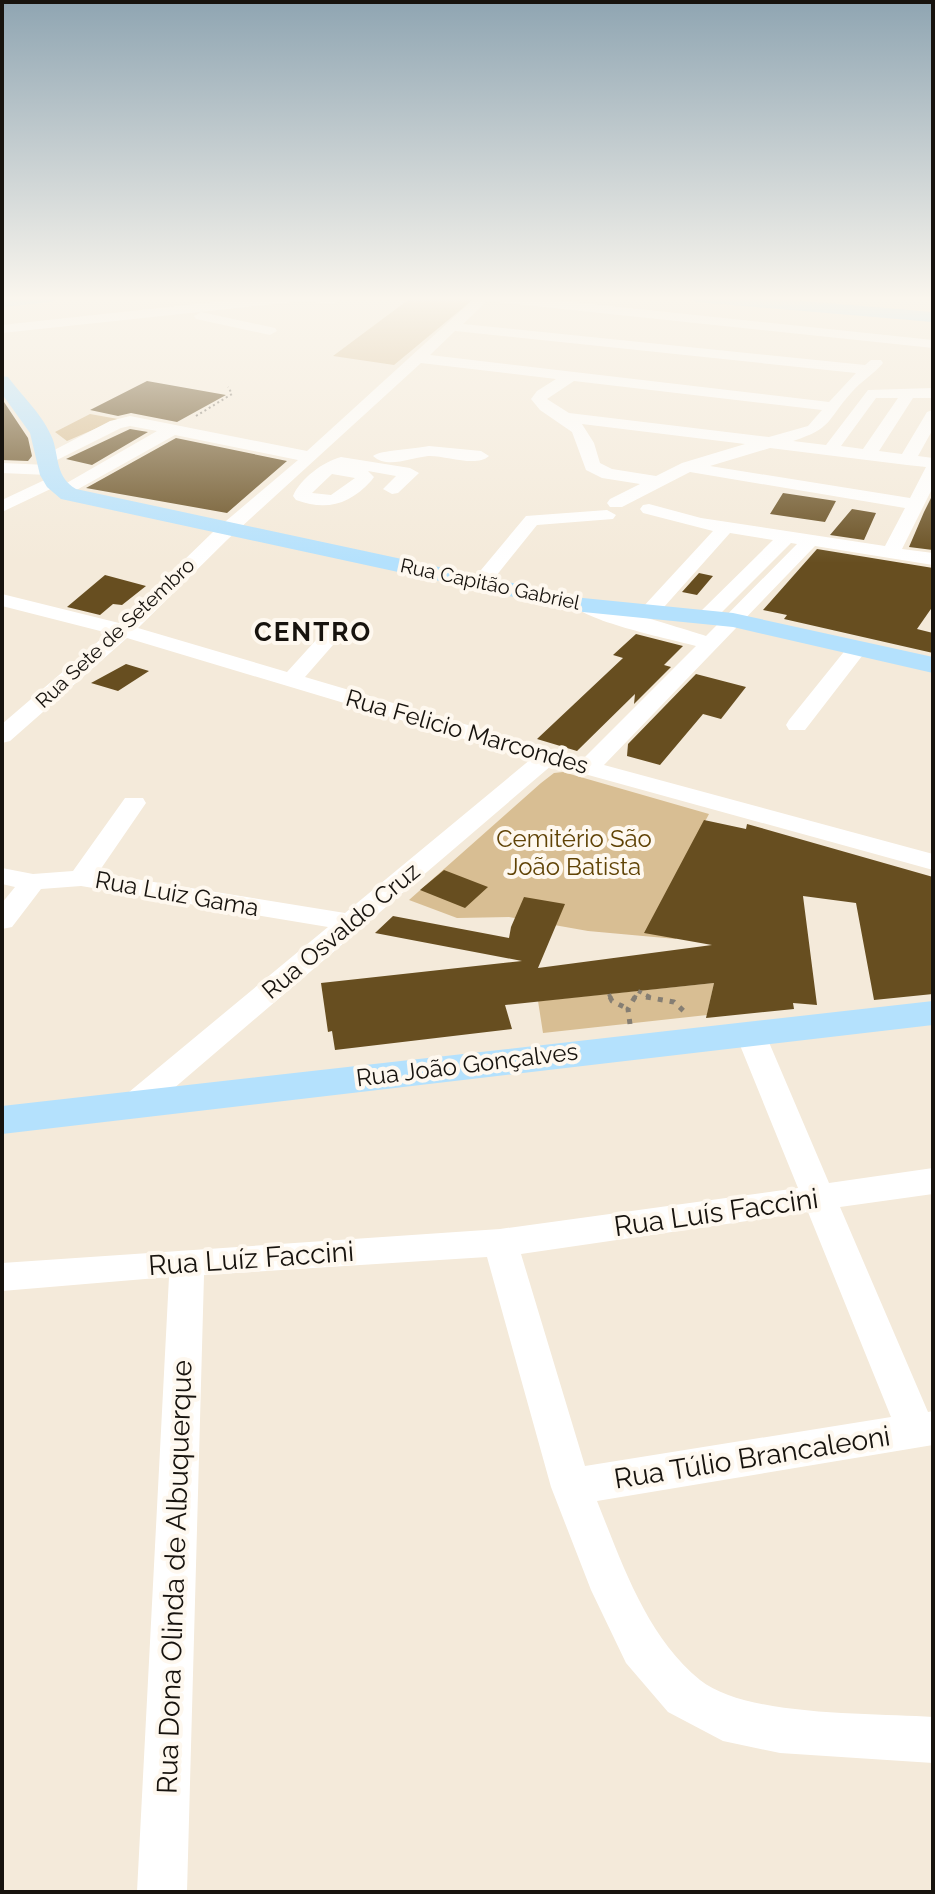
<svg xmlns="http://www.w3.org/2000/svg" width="935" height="1894" viewBox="0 0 935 1894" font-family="Raleway,sans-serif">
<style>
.green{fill:#d8be93}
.building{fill:#674e20}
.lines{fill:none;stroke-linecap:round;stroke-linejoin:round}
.path-far2{stroke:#857e73;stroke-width:2;stroke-dasharray:2 3;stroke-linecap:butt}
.path-far1{stroke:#857e73;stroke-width:4;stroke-dasharray:4 5;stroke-linecap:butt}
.path{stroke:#857e73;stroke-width:5;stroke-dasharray:5 7;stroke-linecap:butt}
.minor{fill:#fff;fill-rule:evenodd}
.major{fill:#b4e1fd;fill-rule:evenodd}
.labels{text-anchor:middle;stroke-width:8;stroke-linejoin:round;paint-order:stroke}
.far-street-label{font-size:20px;fill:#17130e;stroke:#fef8ef}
.street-label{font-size:24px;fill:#17130e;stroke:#fef8ef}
.park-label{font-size:24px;fill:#604306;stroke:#fef8ef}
.far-district-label{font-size:26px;font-weight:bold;letter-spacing:2px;fill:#17130e;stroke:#fef8ef}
.near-street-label{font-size:28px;fill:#17130e;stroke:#fef8ef}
</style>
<rect width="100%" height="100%" fill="#f4eada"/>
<path class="green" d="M412,297H476L394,365L333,356Z
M90,414L118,419L67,441L55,432Z
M563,772L709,814L681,867L676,939L588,931L509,917L457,918L409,900L541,783L554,773Z
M714,983L707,1015L543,1033L538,1001Z"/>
<path class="building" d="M147,381L226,395L177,422L131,413L118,416L90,410Z
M2,399L28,438L32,456L28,461L2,460Z
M130,429L148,432L92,465L66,459Z
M176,438L287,461L227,513L86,488Z
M783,493L836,501L825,522L770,514Z
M933,494V550L909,547L924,512Z
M852,509L876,513L864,540L830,535Z
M817,549L933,568V606L917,629L933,633V653L784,619L787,615L763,610Z
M699,573L713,576L697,595L682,592Z
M105,575L146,586L122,605L113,604L100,615L67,607Z
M636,634L683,646L664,665L671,667L634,704L635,694L577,751L537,739L623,658L613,655Z
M126,664L149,671L118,691L91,683Z
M696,674L746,687L721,719L703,714L660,765L627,756L628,744Z
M704,820L746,829L747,824L933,877V994L874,1000L856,903L803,896L817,1005L793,1003L794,1009L706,1018L714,983L505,1005L512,1029L335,1050L332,1031L328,1032L321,983L522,961L375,933L393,916L509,938L511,927L524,897L565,904L538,968L712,945L644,933Z
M444,870L488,887L465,908L420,890Z"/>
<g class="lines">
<path class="path-far2" d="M196,416L232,394L228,387"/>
<path class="path-far1" d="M609,994L611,999
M634,999L638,991L654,999"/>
<path class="path" d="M610,997L612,1001L628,1009
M646,997L674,1002L688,1015
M630,1024L628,1009L635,997"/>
<path class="minor" d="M261,297H338L340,300L333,304L303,301L2,333V325Z
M476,297H525L933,340V348L487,301L463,324L865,365L871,360H881L883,363C874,374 861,381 851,393C826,421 833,428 793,441L826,445L868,390L933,388V398H913L879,451L902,454L927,412L933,410V429L918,456L933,458V487L902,549L933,553V565L815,546L604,765L933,854V870L552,765L145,1113L134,1116L123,1113L118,1105L123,1097L328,927L81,886L41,889L12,927L2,929V903L15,887L2,884V868L33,874L73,871L125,798H143L146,803L98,873L345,913L531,759L127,638L10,741L2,743V724L108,633L2,606V594L119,623L213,532L298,460L175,435L64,497L58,496L55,492L58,488L157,431L130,426L121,428L51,463L45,464L37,459L110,421L130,416L307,451ZM455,331L856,373L829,402L430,355ZM421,363L556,379L537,391L531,399L540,410L572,432L586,470L602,478L640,484L610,499L607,503L610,507H622L690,472L905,508L885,546L701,518L649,504L643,505L640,509L643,513L713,531L642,608L639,612L642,616H656L730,533L773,540L699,613L696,617L699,621H713L791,543L797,544L706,636C687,630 585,598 576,601L573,605C588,622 670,639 696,646L583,759L305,677L340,637L343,633L340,629H326L287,672L138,628L227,540ZM574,381L822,410L808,426L769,437L569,413L547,399ZM876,398H898L863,449L841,446ZM582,424L745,444L682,463L656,476L612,469L600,463L594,443ZM770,448L907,465L926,467L910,498L710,466Z
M201,312L275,328L277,331L270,335L196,319L194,316Z
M429,446L481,451L489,456C476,468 445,455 428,456C410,458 387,469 373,456C380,450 415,449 429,446Z
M341,457L410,468L419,473L398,493L392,494L383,489L396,476L368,471L374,477L371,481C349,505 326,511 296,500L293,496C300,479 324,461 341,457ZM332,474L355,478L331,495L312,493Z
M2,463L48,465L57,470L48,475L2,473Z
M53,476L62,481L59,485L2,512V500Z
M607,510L616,515L613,519L537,525L488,586H474L471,582L526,516Z
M858,641L869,647L805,730H789L786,725L789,720L851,643Z
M750,1023L761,1026L765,1033L829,1183L933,1168V1194L840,1207L928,1412L933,1411V1445L597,1501C622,1563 646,1636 700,1680C746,1717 873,1713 933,1717V1763L780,1753L723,1741L668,1712L626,1663L591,1590L551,1487L487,1257L204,1275L187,1892H137L169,1277L2,1291V1263L500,1229L798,1188L735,1033L739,1026ZM808,1212L891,1417L585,1466L521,1254Z"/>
<path class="major" d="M2,297H59L51,302L2,307Z
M688,297H757L933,312V322L696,302Z
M2,376L8,377C23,397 44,416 53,440C59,459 56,477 76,489L583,598L733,613L933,657V673L733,627L583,612L61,499L47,487L40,475L30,433L2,394Z
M933,1001V1025L2,1134V1106Z"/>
</g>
<linearGradient id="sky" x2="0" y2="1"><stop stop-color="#8fa5b2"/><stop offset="0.53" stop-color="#faf6ee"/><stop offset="1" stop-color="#faf6ee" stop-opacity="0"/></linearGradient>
<rect width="935" height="563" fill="url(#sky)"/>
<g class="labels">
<g class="far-street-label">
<text transform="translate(490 584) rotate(12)" y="7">Rua Capitão Gabriel</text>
<text transform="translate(115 633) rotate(-43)" y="7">Rua Sete de Setembro</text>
</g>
<g class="street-label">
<text transform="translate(467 732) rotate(16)" y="8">Rua Felicio Marcondes</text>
<text transform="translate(177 894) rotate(10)" y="8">Rua Luiz Gama</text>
<text transform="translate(341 931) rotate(-40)" y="8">Rua Osvaldo Cruz</text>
<text transform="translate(467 1065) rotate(-7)" y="8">Rua João Gonçalves</text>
</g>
<g class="park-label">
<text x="574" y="847">Cemitério São<tspan x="574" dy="28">João Batista</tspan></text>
</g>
<g class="far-district-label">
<text x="313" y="641">CENTRO</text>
</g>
<g class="near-street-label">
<text transform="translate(716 1212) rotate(-8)" y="10">Rua Luís Faccini</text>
<text transform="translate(251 1258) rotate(-4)" y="10">Rua Luíz Faccini</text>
<text transform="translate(752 1457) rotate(-9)" y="10">Rua Túlio Brancaleoni</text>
<text transform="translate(174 1577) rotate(-88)" y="10">Rua Dona Olinda de Albuquerque</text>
</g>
</g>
<rect width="935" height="1894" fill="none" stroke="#17130e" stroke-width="8"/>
</svg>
